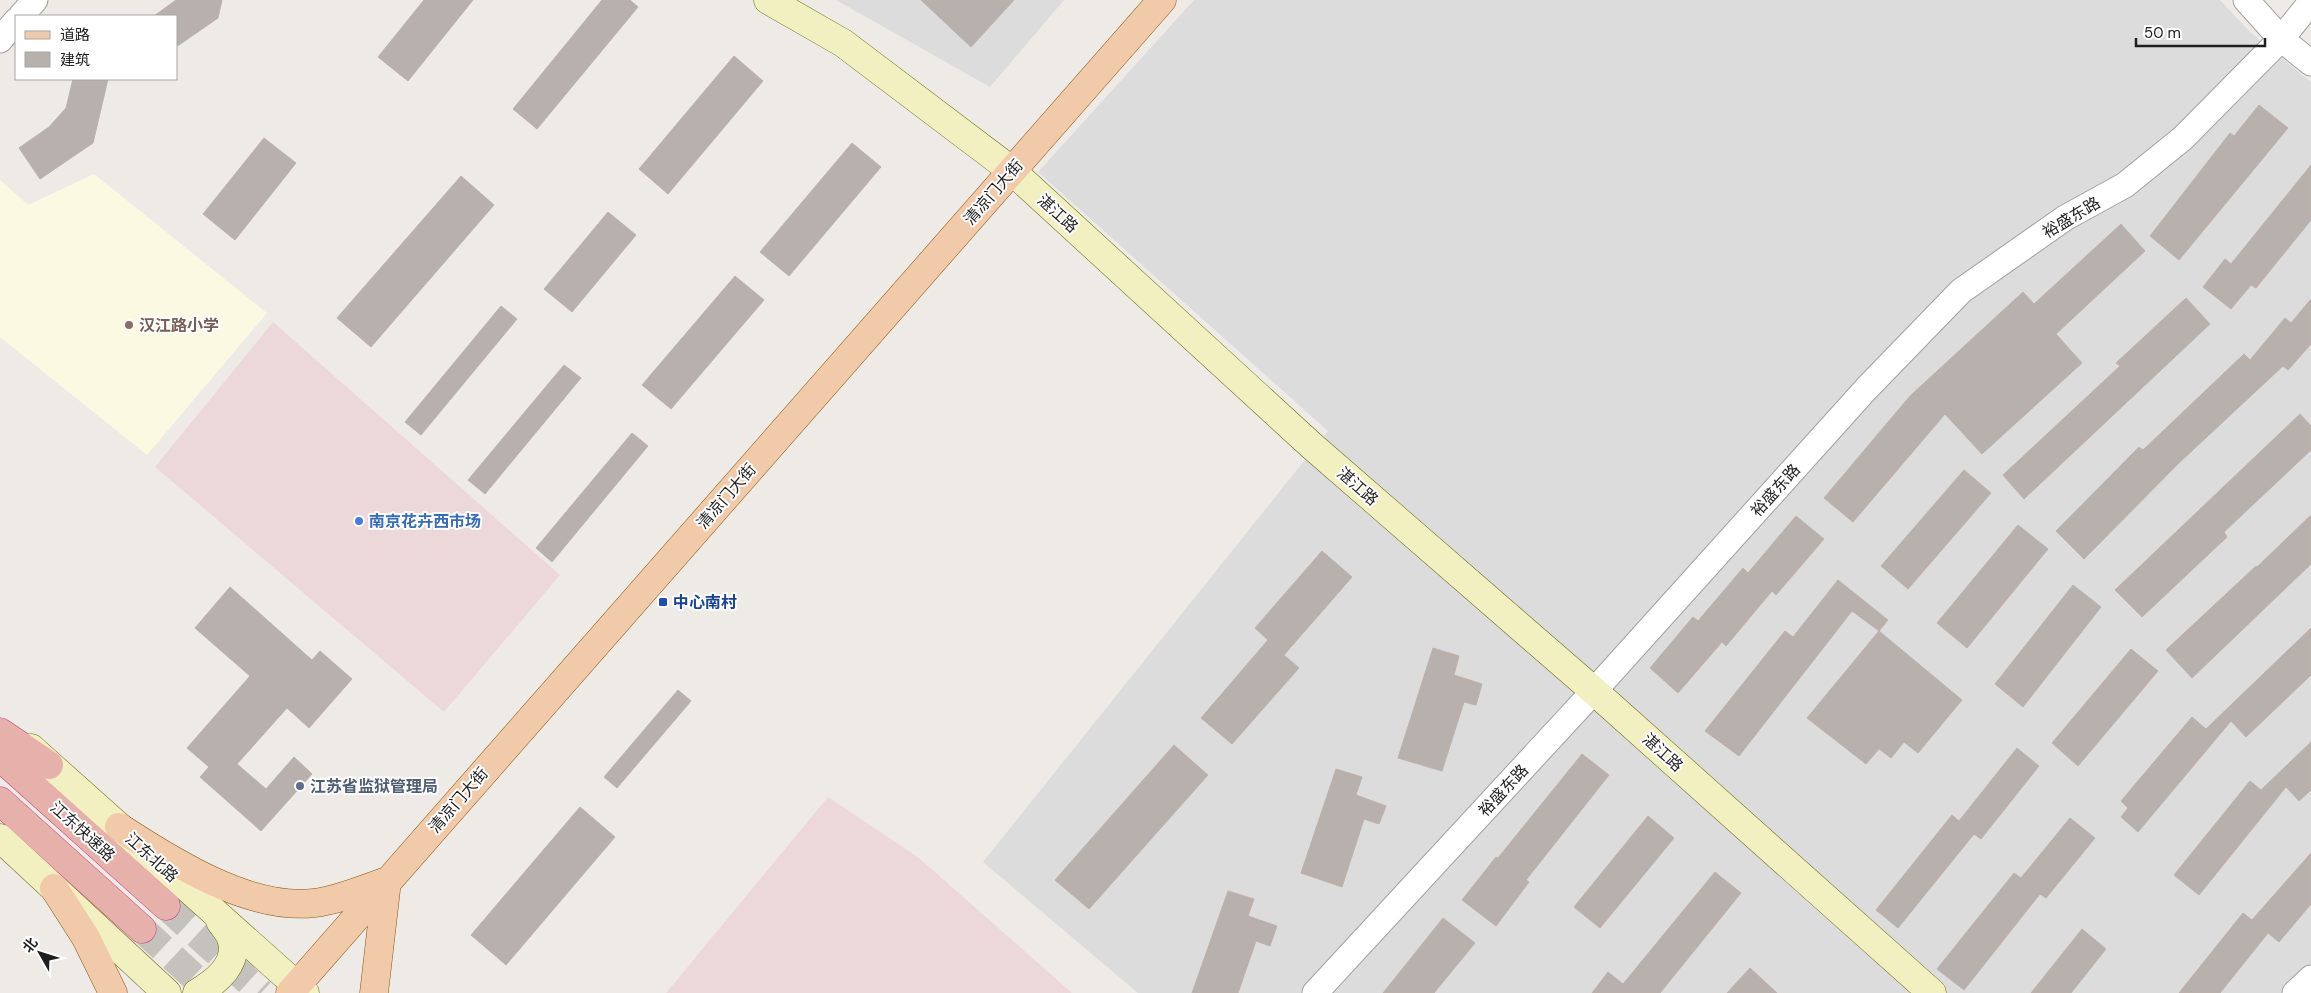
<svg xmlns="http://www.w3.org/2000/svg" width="2311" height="993" viewBox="0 0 2311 993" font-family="'DM Sans','Noto Sans SC',sans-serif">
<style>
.residential{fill:#dddcdc}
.commercial{fill:#edd8d9}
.education{fill:#fbf9e2}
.building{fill:#b7b0ac;stroke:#beb1aa}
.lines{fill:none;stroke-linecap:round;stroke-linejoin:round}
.trunk-tunnel{stroke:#c5c2be;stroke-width:28;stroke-dasharray:28 14;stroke-linecap:butt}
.tertiary-casing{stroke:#a0a0a0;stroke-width:27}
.secondary-casing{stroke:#676912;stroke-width:29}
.primary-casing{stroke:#875612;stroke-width:29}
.trunk-casing{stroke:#c53a76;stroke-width:29}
.tertiary{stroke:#fff;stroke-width:25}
.secondary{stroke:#f2f0c1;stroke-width:28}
.primary{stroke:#f1cba9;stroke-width:28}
.trunk{stroke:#e6b1aa;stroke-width:28}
.education-dot{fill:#8d6e63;stroke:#fff;stroke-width:2}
.shop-dot{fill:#3f7fe0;stroke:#fff;stroke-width:2}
.transit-dot{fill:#1a4fb4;stroke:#fff;stroke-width:2}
.service-dot{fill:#5c6f8a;stroke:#fff;stroke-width:2}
.labels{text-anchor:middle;stroke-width:4;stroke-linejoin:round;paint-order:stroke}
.street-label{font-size:16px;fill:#1f1f1f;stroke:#fff}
.education-label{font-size:16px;font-weight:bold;fill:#785e54;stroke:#fff;text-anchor:start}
.shop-label{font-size:16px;font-weight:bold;fill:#366cbe;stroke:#fff;text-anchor:start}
.transit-label{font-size:16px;font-weight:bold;fill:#164399;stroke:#fff;text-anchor:start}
.service-label{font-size:16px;font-weight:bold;fill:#4e5e75;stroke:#fff;text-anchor:start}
</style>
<rect width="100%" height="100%" fill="#eeebe6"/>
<path class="residential" d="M836,0H1064L990,87Z
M1194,0H2220L2250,32L2311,82V993H1138L983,862L1328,431L1038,172Z"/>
<path class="commercial" d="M273,322L560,575L444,712L155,467Z
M828,797L919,858L1072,993H666Z"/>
<path class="education" d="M94,174L267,313L147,455L0,337V180L28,205Z"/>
<path class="building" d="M176,0H222L218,18L176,47V16H154Z
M424,0H473L408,81L378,57Z
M602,0H630L638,7L537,129L513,109Z
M921,0H1014L971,47Z
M734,56L763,81L668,194L639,169Z
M73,79H108L93,143L40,179L19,148L49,127L66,108Z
M2259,105L2288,128L2179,260L2150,236L2230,133L2234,136Z
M264,138L296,163L235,240L203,214Z
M852,143L881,167L789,276L760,252Z
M2311,165V220L2256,288L2251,285L2231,309L2203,287L2225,259L2231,264Z
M461,176L494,205L371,347L337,318Z
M608,212L636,235L572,312L544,289Z
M2121,224L2145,251L2056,334L2082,363L1982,454L1945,414L1853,522L1824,498L1910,396L2023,292L2034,304Z
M735,276L764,300L671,409L642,385Z
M2186,298L2210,324L2024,499L2003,475L2120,366L2116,363Z
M2311,299V344L2288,370L2283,366L2180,462L2084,559L2056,531L2139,447L2143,450L2244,354L2250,360L2285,318L2291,323Z
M501,306L517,319L421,435L405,422Z
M564,365L581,378L485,494L468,480Z
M2300,414L2311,426V450L2224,532L2227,537L2142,617L2115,590Z
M632,433L648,446L552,562L536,548Z
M1964,470L1991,493L1908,589L1881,566Z
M2311,515V564L2192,678L2166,650L2256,566L2257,567Z
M1796,516L1824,539L1776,595L1772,591L1726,646L1722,642L1678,693L1650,668L1693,617L1698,621L1743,568L1748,573Z
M2018,525L2048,549L1967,648L1937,623Z
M1322,551L1352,577L1284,655L1299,668L1232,744L1201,718L1268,640L1255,628Z
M1838,580L1888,620L1879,631L1852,611L1739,756L1705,731L1785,631L1793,637Z
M2073,585L2101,607L2023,707L1995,684Z
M230,587L312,660L320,651L352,679L309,728L287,708L237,764L266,789L294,757L312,774L261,831L200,777L209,767L187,748L250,676L195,628Z
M2311,628V675L2246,737L2231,721L2138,832L2121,817L2128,808L2121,801L2192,717L2206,729Z
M1879,631L1962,700L1918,753L1904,742L1891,758L1879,749L1866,764L1807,718Z
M1433,648L1459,656L1454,675L1482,684L1476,705L1464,702L1442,771L1398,758Z
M2131,649L2158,671L2078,766L2052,743Z
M678,690L691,701L617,788L604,777Z
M2311,742V790L2299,801L2286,787L2199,895L2174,875L2250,781L2261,790Z
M1174,745L1208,775L1089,909L1055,880Z
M2017,748L2039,766L1981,839L1974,834L1898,928L1876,910L1952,815L1959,821Z
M1582,754L1609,775L1526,880L1529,882L1496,926L1462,900L1496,857L1498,858Z
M1336,769L1362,777L1356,795L1386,806L1379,824L1364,819L1342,887L1301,873Z
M580,807L615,837L506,965L471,935Z
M1648,816L1674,838L1600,928L1574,907Z
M2070,818L2095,838L2046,898L2040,894L1964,990L1937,969L2014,873L2021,878Z
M2311,853V904L2279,942L2268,933L2220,993H2179L2243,913L2252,920Z
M1715,872L1741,893L1660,993H1592L1608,972L1623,984Z
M1228,891L1254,899L1248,916L1277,926L1270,946L1256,941L1238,993H1192Z
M1443,918L1475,943L1434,993H1383Z
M2082,929L2106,949L2071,993H2031Z
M1750,968L1777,993H1727Z"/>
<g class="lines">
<path class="trunk-tunnel" d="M166,906L261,993
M142,929L211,993"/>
<g class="tertiary-casing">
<path id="tertiary" d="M2246,0L2281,39L2311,63
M21,16L35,0
M0,40L16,21
M1315,993L1594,691L1866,389L1961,291L2065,218L2125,185L2183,138L2281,39L2311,2
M2295,993L2311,978"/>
</g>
<g class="secondary-casing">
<path id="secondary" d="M768,0L843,43L1011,170L1312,446L1594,691L1932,993
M31,748L305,993
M0,838L167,993
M197,993C216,982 240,963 231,938C229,932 223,926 220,921"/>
</g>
<g class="primary-casing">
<path id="primary" d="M119,827C171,861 250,911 314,903C336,901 366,888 387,881L374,993
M54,888L86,938L113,993
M290,993L1162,0"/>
</g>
<g class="trunk-casing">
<path id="trunk" d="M0,732L49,765
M0,757L166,906
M0,801L142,929"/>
</g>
<use href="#tertiary" class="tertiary"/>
<use href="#secondary" class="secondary"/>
<use href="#primary" class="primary"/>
<use href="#trunk" class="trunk"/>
</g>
<circle class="education-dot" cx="129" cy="325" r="5"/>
<circle class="shop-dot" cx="359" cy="521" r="5"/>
<rect class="transit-dot" x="658" y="597" width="10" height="10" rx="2.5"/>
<circle class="service-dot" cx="300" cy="786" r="5"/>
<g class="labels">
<g class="street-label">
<text transform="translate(993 192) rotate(-49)" y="6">清凉门大街</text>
<text transform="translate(1058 213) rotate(42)" y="6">湛江路</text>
<text transform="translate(2071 217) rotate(-31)" y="6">裕盛东路</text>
<text transform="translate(1358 486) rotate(41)" y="6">湛江路</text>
<text transform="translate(1775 490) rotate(-48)" y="6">裕盛东路</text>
<text transform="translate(726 496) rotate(-49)" y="6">清凉门大街</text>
<text transform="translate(1663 752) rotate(42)" y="6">湛江路</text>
<text transform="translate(1503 790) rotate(-47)" y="6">裕盛东路</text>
<text transform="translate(458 800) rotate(-49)" y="6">清凉门大街</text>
<text transform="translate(83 831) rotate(42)" y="6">江东快速路</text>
<text transform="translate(152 857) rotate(42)" y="6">江东北路</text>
</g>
<g class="education-label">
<text x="139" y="331">汉江路小学</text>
</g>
<g class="shop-label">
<text x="369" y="527">南京花卉西市场</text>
</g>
<g class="transit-label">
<text x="673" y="608">中心南村</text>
</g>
<g class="service-label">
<text x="310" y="792">江苏省监狱管理局</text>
</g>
</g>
<rect x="15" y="15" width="162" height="65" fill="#ffffff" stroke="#a5a5a5"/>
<rect x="25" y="31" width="25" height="8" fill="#f1cba9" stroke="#a5a5a5"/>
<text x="60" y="40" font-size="15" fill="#1f1f1f">道路</text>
<rect x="25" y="52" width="25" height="15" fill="#b7b0ac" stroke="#a5a5a5"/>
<text x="60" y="65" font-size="15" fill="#1f1f1f">建筑</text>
<g transform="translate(40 953) rotate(309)" stroke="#ffffff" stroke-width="4" paint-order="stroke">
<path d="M0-4L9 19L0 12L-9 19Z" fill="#1f1f1f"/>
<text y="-8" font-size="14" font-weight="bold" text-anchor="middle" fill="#1f1f1f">北</text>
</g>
<path d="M2136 38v8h129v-8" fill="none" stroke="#1f1f1f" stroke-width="2.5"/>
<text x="2144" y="38" font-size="15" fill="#1f1f1f" stroke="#ffffff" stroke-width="4" paint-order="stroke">50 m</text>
</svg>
